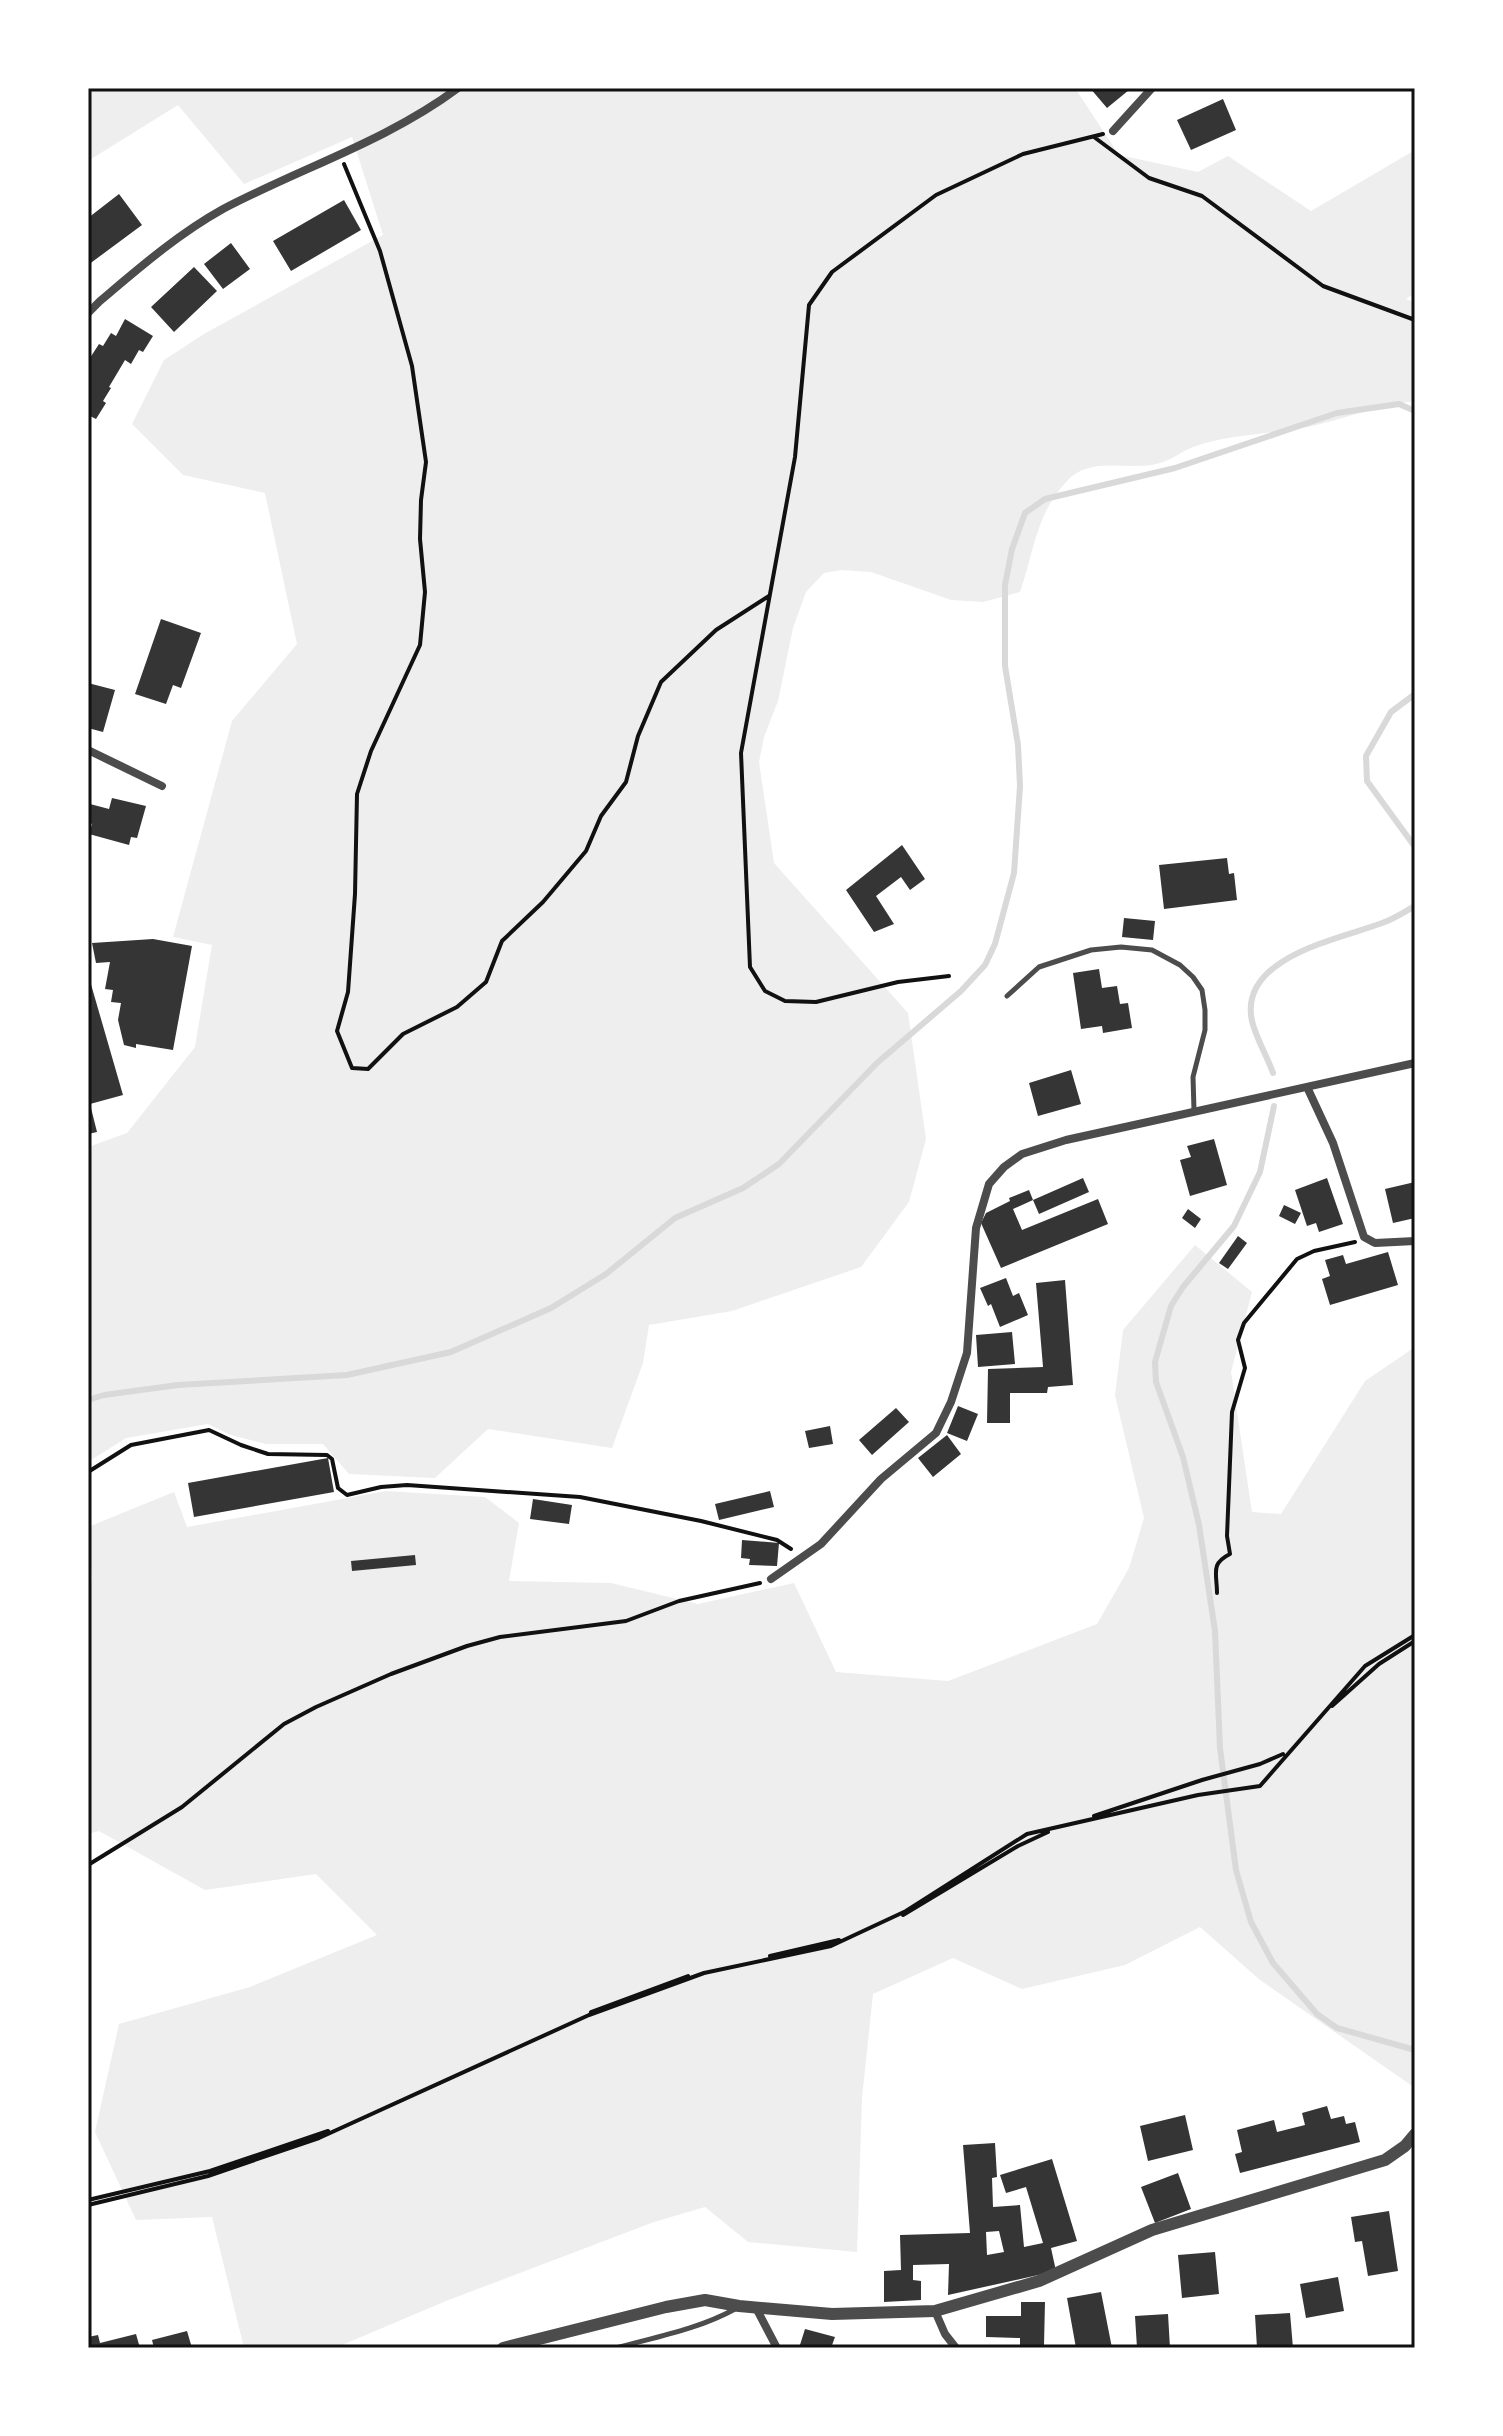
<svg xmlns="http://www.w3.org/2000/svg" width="1503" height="2436" viewBox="0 0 1503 2436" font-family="'Asap Condensed',sans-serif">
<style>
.green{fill:#eee}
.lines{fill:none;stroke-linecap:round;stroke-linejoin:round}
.stream{stroke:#d9d9d9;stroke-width:6}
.building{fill:#353535;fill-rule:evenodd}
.path{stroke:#111;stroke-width:4}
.service{stroke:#4c4c4c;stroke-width:5}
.minor{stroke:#4c4c4c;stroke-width:8}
.tertiary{stroke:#4c4c4c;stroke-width:12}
.neatline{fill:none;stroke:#111;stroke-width:3}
</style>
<rect width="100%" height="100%" fill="#fff"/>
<path class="green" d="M88,88H1075L1119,155L1198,172L1228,156L1311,211L1415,150V293L1406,299L1415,303V401C1379,405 1344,419 1308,427C1273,434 1227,434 1193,447C1182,451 1172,460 1160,463C1129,472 1092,455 1067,481C1036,513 1034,552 1020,592L983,602L951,600L871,572L841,570L824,573L806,592L793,628L778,701L764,737L759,762L774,863L908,1013L926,1139L909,1202L861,1267L732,1311L649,1325L643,1363L612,1448L488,1429L435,1478L349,1474L323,1444H266L231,1435L208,1424L126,1438L88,1462V1147L127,1133L195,1047L212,945L173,937L232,721L297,644L265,493L183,475L132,424L164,360L204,334L383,235L352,137L244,184L178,105L88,161Z
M1195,1245L1252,1292L1231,1372L1252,1512L1281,1514L1365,1381L1415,1347V2088L1260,1980L1200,1927L1125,1965L1022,1989L953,1958L873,1994L862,2098L857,2252L748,2242L705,2207L654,2222L446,2301L335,2348H244L212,2217L136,2220L95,2132L119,2024L250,1987L377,1935L316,1874L205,1890L99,1831L88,1834V1586L92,1577L88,1560V1527L174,1492L187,1527L386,1491L485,1497L519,1523L509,1581L611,1583L698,1604L794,1583L836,1672L948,1681L1097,1624L1129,1568L1144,1518L1115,1395L1123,1330Z"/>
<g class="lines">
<path class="stream" d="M1415,694L1391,712L1366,756L1367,781L1415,847
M1273,1073C1267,1056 1256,1038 1252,1021C1238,957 1340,939 1382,923C1394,919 1404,912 1415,906
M1274,1106L1260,1172L1234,1226L1183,1287L1171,1306L1155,1362L1156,1382L1183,1457L1199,1525L1215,1631L1220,1748L1236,1870L1251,1922L1273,1963L1317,2014L1337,2028L1415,2050
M88,1400L104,1395L178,1385L347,1375L451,1352L551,1308L606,1274L675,1218L743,1188L779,1164L877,1063L961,991L985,965L995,944L1014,873L1020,786L1018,745L1005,666V585L1012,549L1025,513L1045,499L1175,468L1337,413L1399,404L1415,411"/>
</g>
<path class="building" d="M1090,88H1128L1129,90L1107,108Z
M1223,99L1236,130L1191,150L1177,120Z
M119,194L142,225L88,265V218Z
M344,200L361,230L291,271L273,241Z
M231,243L250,269L223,289L204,264Z
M194,267L217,291L174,332L151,307Z
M125,319L153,336L143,352L139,350L131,364L125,360L109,387L111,388L103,401L106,403L96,419L88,415V361L99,344L103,346L111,333L116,336Z
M161,619L201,633L181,688L173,685L166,704L135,694Z
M88,683L115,690L103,732L88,728Z
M112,798L146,806L137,838L131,837L129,845L89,834L92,824L88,822L90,804L109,809Z
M902,845L925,879L910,890L901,877L876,896L894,924L874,932L846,890Z
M1227,858L1229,874L1234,873L1237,900L1164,909L1159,865Z
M1124,918L1155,921L1153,940L1122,937Z
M153,939L192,946L173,1050L136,1044V1048L124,1045L118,1020L121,1003L111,1002L113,990L105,989L110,962L96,963L92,943Z
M1099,969L1102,988L1117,986L1120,1004L1128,1003L1132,1028L1103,1033L1102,1026L1081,1029L1073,973Z
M88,974L123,1095L90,1104L97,1132L88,1134Z
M1071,1070L1081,1104L1038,1116L1029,1083Z
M1214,1139L1227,1185L1190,1196L1180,1160L1191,1157L1187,1146Z
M1083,1178L1089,1192L1039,1214L1033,1200Z
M1327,1178L1343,1224L1319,1232L1316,1223L1307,1226L1295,1190Z
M1415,1182V1218L1393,1223L1385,1189Z
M1029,1190L1033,1200L1013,1209L1022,1230L1098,1199L1108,1224L1001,1268L981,1223L986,1213L1010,1201L1009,1198Z
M1284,1205L1301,1213L1295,1224L1279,1216Z
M1188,1209L1201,1219L1195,1228L1182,1218Z
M1238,1236L1247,1243L1228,1269L1219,1263Z
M1388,1252L1398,1285L1330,1305L1322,1279L1330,1276L1325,1260L1343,1255L1346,1264Z
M1006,1278L1013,1296L1019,1293L1028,1315L1000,1327L991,1304L988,1306L980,1288Z
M1065,1280L1073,1385L1048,1387L1047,1393H1010V1423H987L988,1369L1043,1367L1036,1283Z
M1012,1332L1015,1364L978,1367L976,1335Z
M958,1406L978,1414L967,1441L947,1433Z
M896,1408L909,1422L872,1455L859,1440Z
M830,1426L833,1444L809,1448L805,1431Z
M947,1435L961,1454L933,1477L918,1458Z
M328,1458L334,1492L194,1517L188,1483Z
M770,1491L774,1507L719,1520L715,1504Z
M533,1499L572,1505L569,1524L530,1519Z
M742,1540L779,1543L777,1566L749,1565L750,1559L741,1558Z
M415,1555L416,1565L352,1571L351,1561Z
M1327,2106L1331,2119L1344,2116L1346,2124L1355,2122L1360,2142L1240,2173L1235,2154L1242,2152L1237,2130L1274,2120L1277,2132L1305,2125L1302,2113Z
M1185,2115L1193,2150L1148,2161L1140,2126Z
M995,2143L997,2177L992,2178L993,2207L1020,2205L1024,2247L1043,2243L1026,2187L1006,2193L1000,2175L1052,2159L1077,2241L1051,2248L1056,2271L948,2295L949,2264L913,2265V2280L921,2281V2300L884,2302V2271L901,2270L900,2235L970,2233L963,2145ZM999,2231L1004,2252L987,2255L986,2232Z
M1178,2173L1191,2209L1155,2223L1141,2187Z
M1389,2211L1398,2271L1368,2276L1362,2241L1355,2242L1351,2217Z
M1215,2252L1219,2294L1182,2298L1178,2255Z
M1338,2277L1344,2311L1306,2318L1300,2284Z
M1101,2292L1112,2348H1076L1067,2298Z
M1021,2302H1045L1044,2345H1020V2338L986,2337V2316H1021Z
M1290,2313L1293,2348H1257L1255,2315Z
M1168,2314L1170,2348H1137L1135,2316Z
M805,2329L835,2337L831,2348H799Z
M187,2331L192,2348H154L152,2340Z
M136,2334L140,2348H88V2337L98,2335L100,2343Z"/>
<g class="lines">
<path class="path" d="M1094,137L1149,178L1202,196L1323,286L1415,320
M344,164L380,251L412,366L426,462L421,500L420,539L425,592L420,645L371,751L357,794L355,894L348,992L337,1031L352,1068L368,1069L403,1034L457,1007L486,982L502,941L543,902L586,851L601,816L626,782L638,736L661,682L716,630L769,596
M949,976L898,982L816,1002L785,1001L765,991L750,967L741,753L795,457L809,305L832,272L936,195L1023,154L1103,134
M88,1472L131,1445L209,1430L241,1445L268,1454L327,1455L332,1459L338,1488L347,1495L381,1487L407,1485L580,1497L701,1521L777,1540L791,1549
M1217,1593C1217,1573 1210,1564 1230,1554L1227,1536L1232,1412L1245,1368L1238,1340L1244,1323L1297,1259L1314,1251L1355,1242
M1332,1706L1379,1664L1415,1641
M1094,1816L1202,1780L1260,1764L1283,1754
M88,1865L182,1807L284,1724L316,1707L391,1674L467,1646L500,1637L626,1621L679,1601L760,1583
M903,1915L1018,1846L1048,1832
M770,1956L839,1940
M591,2012L688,1976
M88,2200L210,2171L328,2131
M88,2205L208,2176L319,2138L589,2015L704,1973L831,1946L906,1911L1027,1834L1198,1795L1260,1786L1365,1666L1415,1635"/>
<path class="service" d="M1007,996L1039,967L1091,950L1121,947L1152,950L1180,965L1193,977L1202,990L1205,1010V1030L1193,1077L1194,1110
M616,2348C656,2337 699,2329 735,2309"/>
<path class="minor" d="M1113,131L1152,88
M88,313L100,301C139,268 178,234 223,209C301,168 387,141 458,88
M88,750L162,786
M1307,1087L1333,1143L1364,1237L1375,1243L1415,1241
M771,1579L821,1544L881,1479L936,1433L951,1402L967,1353L976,1228L989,1184L1004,1167L1022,1154L1066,1140L1415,1063
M756,2308L777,2348
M935,2311L945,2334L956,2348"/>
<path class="tertiary" d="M503,2348L666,2307L705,2300L739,2306L832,2314L935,2311L1039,2281L1152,2230L1385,2160L1405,2146L1415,2134"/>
</g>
<rect width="1503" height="2436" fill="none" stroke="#ffffff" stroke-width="180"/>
<rect x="90" y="90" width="1323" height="2256" class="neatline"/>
</svg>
